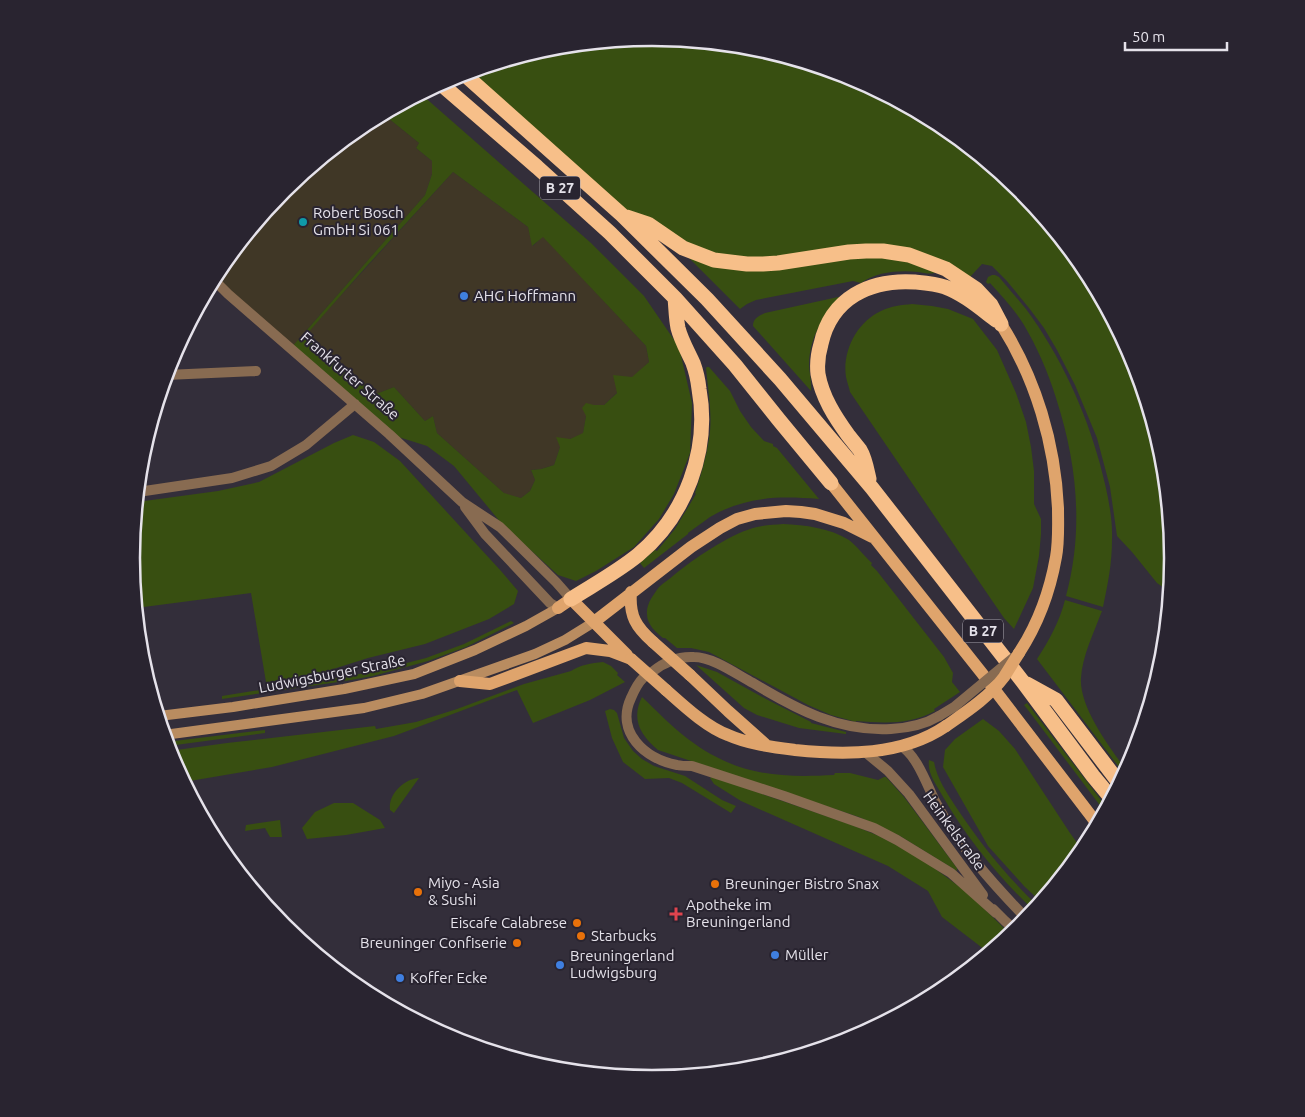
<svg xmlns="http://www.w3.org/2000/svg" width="1305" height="1117" viewBox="0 0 1305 1117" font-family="Ubuntu,sans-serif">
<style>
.industrial{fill:#403726}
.green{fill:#384f11;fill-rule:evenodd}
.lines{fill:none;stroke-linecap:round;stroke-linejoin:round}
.street{stroke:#886b51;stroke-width:10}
.secondary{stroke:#b98c60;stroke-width:10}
.primary{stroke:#dfa46c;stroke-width:12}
.highway{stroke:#f7bf89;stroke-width:15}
.street-bridge{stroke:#886b51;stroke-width:10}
.primary-bridge{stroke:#dfa46c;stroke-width:12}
.culture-dot{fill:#0f9aa8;stroke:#292430;stroke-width:2}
.shop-dot{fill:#3f7fe0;stroke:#292430;stroke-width:2}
.food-dot{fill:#e8710a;stroke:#292430;stroke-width:2}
.health-dot{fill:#e0444e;stroke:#292430;stroke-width:2}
.labels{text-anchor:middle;stroke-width:4;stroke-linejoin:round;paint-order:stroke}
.shield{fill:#292430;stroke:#ada9b2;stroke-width:1}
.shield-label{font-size:14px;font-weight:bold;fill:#e5e2ea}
.poi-label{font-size:15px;fill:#e5e2ea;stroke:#292430;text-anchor:start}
.street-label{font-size:15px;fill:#e5e2ea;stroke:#292430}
.rim{fill:none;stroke:#e5e2ea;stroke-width:2.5}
</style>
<rect width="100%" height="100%" fill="#332e3a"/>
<path class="industrial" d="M383,114L419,143L416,148L432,161V174L425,195L304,333L306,334L453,172L528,227L533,246L543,236L646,346L649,362L604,405H594L586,416L583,434L570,439L560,447L554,465L541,469L531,470L535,480L530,491L521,498L505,494L437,433L433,416L425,421L394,387L376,394L306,335L291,348L214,280L219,269L284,190L363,125Z"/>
<path class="green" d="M653,38L754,48L852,77L942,125L1021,190L1086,269L1134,359L1164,457L1173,559L1170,592L1157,583L1132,552L1117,536L1110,487L1097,438L1075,385L1057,350L1044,328L1029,308L1006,280L992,266L982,264L970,277L909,255L714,260L622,215L463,74L551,47Z
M421,94L591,243L644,296L679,347L692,403L690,453L674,494L659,519L634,547L596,571L576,581L558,575L502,524L454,466L427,446L389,434L291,348L425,195L432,174V161L416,148L419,143L383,114ZM453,172L528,227L532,246L543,237L646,346L649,362L632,377L613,375L617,393L604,405H594L586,403L582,408L586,416L583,433L570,439L556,437L560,447L554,465L541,469L531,470L535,480L530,491L521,498L504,493L437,433L433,416L425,421L394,387L376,394L306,335L366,267Z
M688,257L840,259L882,257L912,262L937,272C931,275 925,273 918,272C899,270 876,272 861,283L853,281L756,300L747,304L740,309Z
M992,275H995L999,277C1008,288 1017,298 1026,309C1060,355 1085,409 1100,464C1106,487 1113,515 1112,539C1112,564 1108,583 1103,607L1066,596C1084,529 1077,463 1056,398C1048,372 1037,347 1024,325C1014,309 1002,296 990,283L988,284L986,282L988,277Z
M838,297L839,298C822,318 810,337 809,364C809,373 812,382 811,391L753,326C753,318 759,316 765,313Z
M912,304L932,306L948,309L973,319L997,350L1016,393L1026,422L1031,447L1034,471V504L1041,519V534L1039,556L1033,588L1014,629L1004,618L993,602L850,392C849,387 847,382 846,377C842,351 857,322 881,311C891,306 902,305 912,304Z
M707,367H709L730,391L740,411L751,427L764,441L773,444V446L777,448L819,499C779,496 746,496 710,517C703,522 695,528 688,533V534L644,568L640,563L655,550L657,551L675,529L696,494L695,493C701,475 706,458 709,439C713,416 708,391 706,368Z
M353,435L374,442L400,461L501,571L518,591L514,604L489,619L425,644L368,658L308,677L266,682L251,593L136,608L132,558L137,502L218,491L259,482L334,443Z
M783,524C805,525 830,528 849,540C857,546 864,556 872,563L871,565L877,571L944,657L953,673L952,682L960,692L934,709L935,711C910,725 884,723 856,721V722L831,715L808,705L709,652L691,648H677L665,638H663C656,632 647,625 647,614C646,604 654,594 659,587C663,583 670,579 674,575C695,558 727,536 753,528C762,525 773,525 783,524Z
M1065,600L1102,611C1094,632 1082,657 1081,678C1079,707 1110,748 1127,771L1125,775L1037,659C1049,641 1060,620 1065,600Z
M511,621L514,623L466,647L428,661L373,676L345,681L222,699V696L372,672L426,658L464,644Z
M603,662L611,666L618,673L617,675L625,682L590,700L533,723L517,690L394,736L272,767L184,782L171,758L169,751L227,743L375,726L376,729L416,722L457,709L524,684L571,671C580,665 591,663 603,662Z
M696,665L717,672L766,699L811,722V723L846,732V734L799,728L757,715L744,708Z
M642,697C657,711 671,726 688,739C736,775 776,778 834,775L835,773H850L878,780L884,777H886L904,797L957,868V871L900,836L859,817L658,750C640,735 631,719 642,697Z
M1027,703L1107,808L1105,812L1028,710L1024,705Z
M610,709L614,710L617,713L624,738L633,751L642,759L654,766L685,776L722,800L736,806L731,813L682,783L669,778L645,779L623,762L612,738L605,711Z
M983,719L999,731L1015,749L1070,833L1083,851L1041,902L1024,886L988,846L943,767L945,750L955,739Z
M265,730V733L168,746L166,742Z
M929,760L934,762C937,779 947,793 956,807C980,843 1006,876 1038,906L1034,911C998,876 967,839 942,795C936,784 927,773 929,760Z
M712,777L745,788L852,825L879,836L904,849L930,865L968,893L1011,935L989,953L942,917L928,891L888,866L741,801L714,784L710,778Z
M419,778L394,813L390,810C388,794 404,779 419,778Z
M334,803H353L380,820L385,828L346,835L307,839L302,828L315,812Z
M280,820L282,837H270L265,828L245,831L246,825Z"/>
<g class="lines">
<path class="street" d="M214,280L228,294L389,434L462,502L500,527L556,582L571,599
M166,375L256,371
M138,492L232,478L271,466L306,445L355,404
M465,507L485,534L550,603L558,608
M939,716C924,725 908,728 891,729C839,732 796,709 753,683C736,674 713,657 694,657C678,656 664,662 652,672C649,674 645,676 643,678C638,683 634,691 631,698C615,732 645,759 677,765C681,766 687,766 692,766L784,796L874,828L897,840L951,873L996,913
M900,746C916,753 927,785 935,801C958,845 992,883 1027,919
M865,752L888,771L909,794L983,895
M993,909L1005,921L1016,931"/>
<path class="secondary" d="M159,716L233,707L344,689L414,674L475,650L526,626L558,608
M164,735L364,708L422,694L535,654L565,640L594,622"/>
<path class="primary" d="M1001,324C1036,379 1055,444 1058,508C1058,524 1059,541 1056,557C1050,591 1038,624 1019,653
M831,483L981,672L1098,825
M631,592C629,616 636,627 653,642
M558,608L571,599L627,655
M594,622L691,547L720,528L737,519L755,514L786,511L801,512L815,514L844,523L872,537
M690,675L728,711L765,744
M460,681L490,684L586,648L610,651L631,659
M666,690C683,705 706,727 728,735C748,744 772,747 795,750C845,755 902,756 946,726"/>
<path class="highway" d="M464,74L622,215L707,299L780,379L872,488L1023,682L1093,776L1112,799
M441,84L537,167L610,233L675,298L735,365L779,420L831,483
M627,217L648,224L683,248L714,260L747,264H763L778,263L849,252L866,251H883L909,255L946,269L976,289L991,305L1001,324
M869,479C867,470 865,458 860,450C856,445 852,440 848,435C835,417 822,397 818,374C817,365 818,354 821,344C831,298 870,279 915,282C925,283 936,284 945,287C964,294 980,308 996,320
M571,599C593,585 617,572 638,555C686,515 710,450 699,389C698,380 696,371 693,363C688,352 681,340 678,328C676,318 676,308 675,298
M1027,684L1056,700L1120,784"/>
<path class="street-bridge" d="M939,716L954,707L1013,658"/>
<path class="primary-bridge" d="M653,642L690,675
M631,659L666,690
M946,726C966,712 989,697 1004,677C1009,669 1014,661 1019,653"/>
</g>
<circle class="culture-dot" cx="303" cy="222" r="5"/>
<g class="shop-dot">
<circle cx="464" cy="296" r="5"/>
<circle cx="775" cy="955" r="5"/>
<circle cx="560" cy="965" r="5"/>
<circle cx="400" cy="978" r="5"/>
</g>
<g class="food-dot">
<circle cx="715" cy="884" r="5"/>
<circle cx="418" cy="892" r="5"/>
<circle cx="577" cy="923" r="5"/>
<circle cx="581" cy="936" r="5"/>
<circle cx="517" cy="943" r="5"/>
</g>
<path class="health-dot" d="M673.5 906.5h5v5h5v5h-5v5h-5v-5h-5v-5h5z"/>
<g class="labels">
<g class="shield">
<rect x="540" y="176.5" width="40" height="23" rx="4"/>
<rect x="963" y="619.5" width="40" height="23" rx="4"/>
</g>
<g class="shield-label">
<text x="560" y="193">B 27</text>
<text x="983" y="636">B 27</text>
</g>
<g class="poi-label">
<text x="313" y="218">Robert Bosch<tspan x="313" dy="17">GmbH Si 061</tspan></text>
<text x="474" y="301">AHG Hoffmann</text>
<text x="428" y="888">Miyo - Asia<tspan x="428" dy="17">&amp; Sushi</tspan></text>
<text x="725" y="889">Breuninger Bistro Snax</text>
<text x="686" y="910">Apotheke im<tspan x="686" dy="17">Breuningerland</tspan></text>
<text x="567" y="928" text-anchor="end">Eiscafe Calabrese</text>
<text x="591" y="941">Starbucks</text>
<text x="507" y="948" text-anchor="end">Breuninger Confiserie</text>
<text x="785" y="960">Müller</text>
<text x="570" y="961">Breuningerland<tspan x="570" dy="17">Ludwigsburg</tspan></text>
<text x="410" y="983">Koffer Ecke</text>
</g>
<g class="street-label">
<text transform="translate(350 376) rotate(41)" y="5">Frankfurter Straße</text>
<text transform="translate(332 674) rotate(-11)" y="5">Ludwigsburger Straße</text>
<text transform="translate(954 831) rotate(54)" y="5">Heinkelstraße</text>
</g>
</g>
<path d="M0 0H1305V1117H0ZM140 558a512 512 0 1 1 1024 0a512 512 0 1 1-1024 0Z" fill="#292430" fill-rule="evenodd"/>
<path class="rim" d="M140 558a512 512 0 1 1 1024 0a512 512 0 1 1-1024 0Z"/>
<path d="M1125 42v8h102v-8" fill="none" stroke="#e5e2ea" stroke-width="2.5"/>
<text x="1132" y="42" font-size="15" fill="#e5e2ea" stroke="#292430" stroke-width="4" paint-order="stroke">50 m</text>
</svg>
